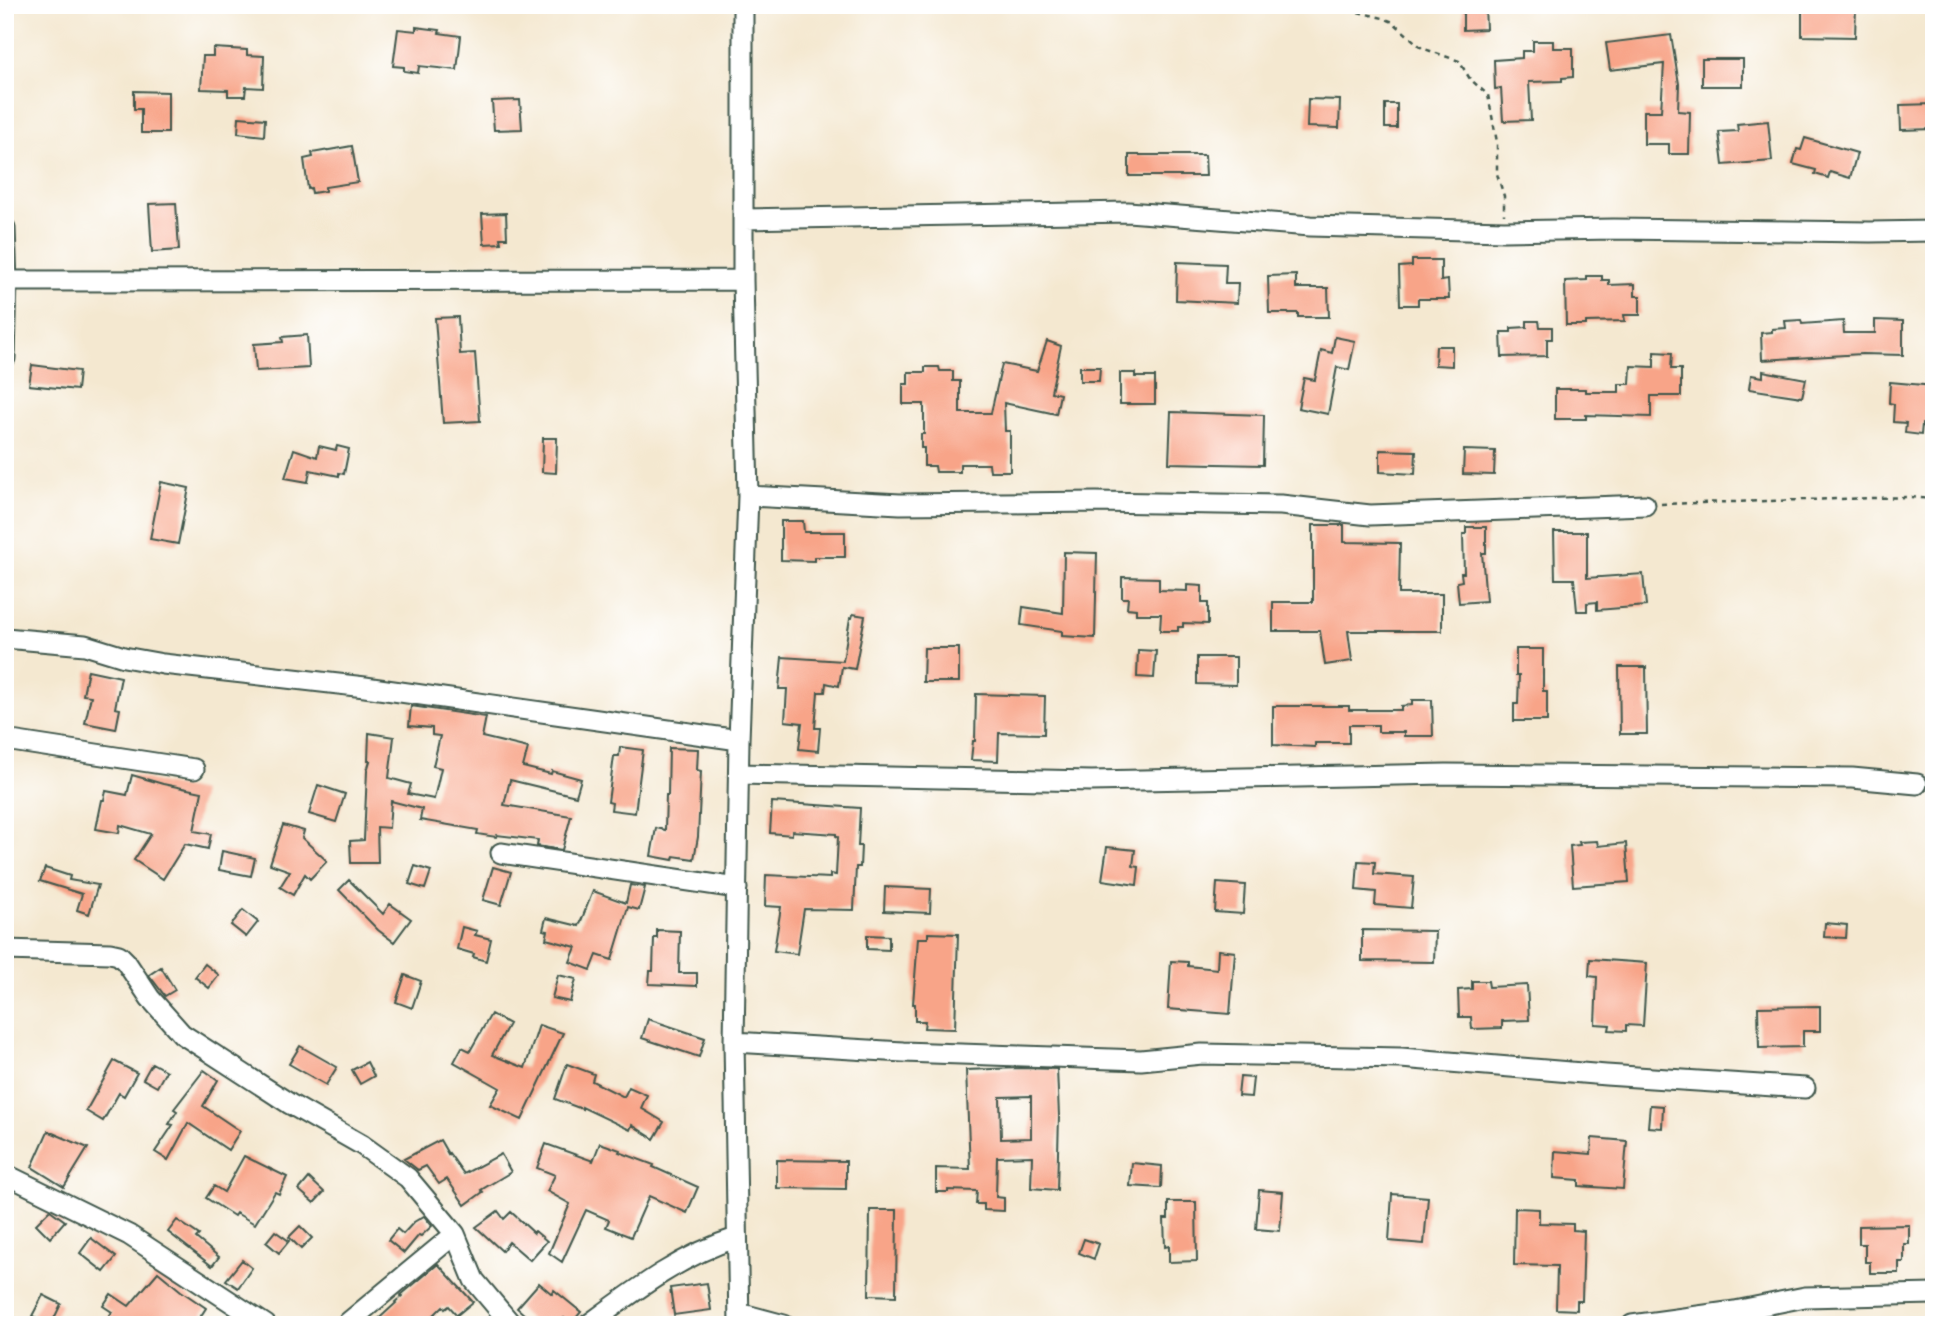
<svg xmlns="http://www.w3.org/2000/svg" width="1939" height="1330" viewBox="0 0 1939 1330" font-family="Cardo,serif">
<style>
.building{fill:#f8a488;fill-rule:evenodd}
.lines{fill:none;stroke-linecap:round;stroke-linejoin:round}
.minor-casing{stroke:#3f574b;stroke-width:23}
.path{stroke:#3f574b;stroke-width:2.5;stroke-dasharray:5 5;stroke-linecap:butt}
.minor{stroke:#fff;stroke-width:19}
</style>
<rect width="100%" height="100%" fill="#fff"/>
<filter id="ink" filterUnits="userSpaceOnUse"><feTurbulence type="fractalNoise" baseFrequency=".0143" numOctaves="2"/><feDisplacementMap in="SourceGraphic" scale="14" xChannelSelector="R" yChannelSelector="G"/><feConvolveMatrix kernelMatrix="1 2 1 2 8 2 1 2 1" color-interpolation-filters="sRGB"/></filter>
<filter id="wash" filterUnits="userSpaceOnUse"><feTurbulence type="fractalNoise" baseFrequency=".00686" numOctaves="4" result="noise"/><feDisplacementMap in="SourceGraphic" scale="28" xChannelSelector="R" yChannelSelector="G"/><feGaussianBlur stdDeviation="1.57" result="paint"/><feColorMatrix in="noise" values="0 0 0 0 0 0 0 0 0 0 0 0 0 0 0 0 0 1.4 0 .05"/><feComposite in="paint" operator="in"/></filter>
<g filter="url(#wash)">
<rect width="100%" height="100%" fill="#f4e8d0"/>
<g id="blocks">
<path class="building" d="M1463,5H1485L1486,29L1463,30Z
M1802,5H1856L1855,37L1802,36Z
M416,27L440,30L439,33L461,36L457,70L419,66L418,73L404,71V67L393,66L398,29L416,31Z
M1671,35L1679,84L1678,111L1690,112L1689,154H1669V144H1644V111H1661L1664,64L1610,70L1606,43Z
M1533,41H1553V48H1573V77L1562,78V81L1529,82L1531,120L1503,121L1501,88L1495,89L1494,60L1522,58V51H1533Z
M213,48L247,50V55L264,56L263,88L246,87L245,96H228V90L201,89L203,56H213Z
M1702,59H1743V86H1702Z
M134,91L168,92V133H141V109H134Z
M1308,99L1340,100L1339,128L1307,127Z
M520,100L522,129L494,130L492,101Z
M1385,104H1397V128H1385Z
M1934,104V129L1901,130L1900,105Z
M239,117L265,119L264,136L238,133Z
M1768,121L1772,161L1723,165L1719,132L1738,131L1737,124Z
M1805,138L1857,153L1850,178L1830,172L1828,178L1815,174L1816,170L1793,164L1797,149L1801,150Z
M352,146L358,182L325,187V191L312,193L311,188L308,189L304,159L313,157L312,153Z
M1129,155H1205L1206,176H1129Z
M176,203L179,250L152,252L149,204Z
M506,213L507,238H500L501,243L484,244L482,214Z
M1412,260H1441V281L1448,280L1449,299H1418V305H1400L1399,267L1412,266Z
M1177,262L1226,264L1225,283H1238L1237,303L1176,300Z
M1296,275V288H1328L1329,317H1298V313H1269L1268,276Z
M1587,276H1602V280H1609V285L1635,284V296H1640V315H1624L1625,321L1586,322V325H1566L1565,281L1587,280Z
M458,317L460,354L475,353L480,421L443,423L435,318Z
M1801,320L1802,324L1843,321L1844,333H1875V320L1903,321V355L1862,354L1762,360L1761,333L1772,332V329L1786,328L1785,321Z
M1527,321H1539L1540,327H1552V339H1547V356L1502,357L1501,332H1511V328L1527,327Z
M307,335L309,368L256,371L254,344L283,342L282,337Z
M1335,337L1355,341L1349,370L1337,367L1328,414L1298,408L1304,378L1315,380L1321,350L1332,353Z
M1047,341L1061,346L1051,392L1060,394L1056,414L1004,403L1005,431H1010V471H990L989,464H960V472H936L935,466H924V448H921V434H924V404H903V384H908V372H925V367H939L940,371H953V381H960V413H991L1002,364L1037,371Z
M1436,346H1452V366L1435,365Z
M1654,352L1672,353L1671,369H1681V396H1651V417L1586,415V419H1555V389H1586V392H1619V384H1630L1631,366L1654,367Z
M32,365L79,371L77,390L29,385Z
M1080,367H1100L1099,381H1080Z
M1763,371L1806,379L1802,397L1749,389L1751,375L1763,377Z
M1120,373H1135V377H1155V404H1120Z
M1890,382L1934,386V425L1922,424L1921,435L1905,433L1906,423L1893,422L1894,404L1889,403Z
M1171,412L1264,415L1263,465L1169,463Z
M543,438H557L556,473L542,472Z
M319,446L336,450L337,446L349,449L344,474L339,473V476L310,470L308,482L285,478L294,449L317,457Z
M1380,450L1416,451L1415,474L1380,472Z
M1464,450L1495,451L1494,475L1463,474Z
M161,482L189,488L178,544L150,539Z
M781,521H803L804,532H845V557H814V561L781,560Z
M1313,525H1344V542L1400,543L1399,594H1442V631H1348L1352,661L1325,665L1320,631H1273V602H1313Z
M1466,527H1486V553H1482L1486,601L1459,603L1457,582L1462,581L1461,573H1464L1463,534H1466Z
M1554,532H1587V578L1643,574L1646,606L1597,610V602L1587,603V611H1577L1574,579H1555Z
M1064,552L1097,553L1095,638L1062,636V631L1021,625L1023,607L1063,613Z
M1122,577L1159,578V590L1187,591V585L1202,586V603H1208V624L1183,623V627H1178V631H1160L1161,614H1136V609L1127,608L1128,598H1122Z
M853,614L865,616L855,669L842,667L839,686L826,683L825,692H818L815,728H820L818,751L799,749L802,723L785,721L787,689H779L782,657L843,661L850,618H852Z
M924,648H959V682H923Z
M1516,649H1543V691H1547V721H1514V704H1518L1519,675H1516Z
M1138,650L1156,651L1154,678L1137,677Z
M1197,657H1236V685L1197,684Z
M1619,667H1646L1647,734H1620Z
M88,670L121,677L115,708L120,709L116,729L85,723L91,696L83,695Z
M976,694L1045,696L1044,734L999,733L998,761L971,760L973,741H975Z
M1412,700H1432L1433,736H1404V732H1378V725H1349V743H1315V747L1273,745V706H1349V710H1401V706L1412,705Z
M411,706L486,717L482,737L528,748L523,767L551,774L552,771L581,779L576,796L510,780L504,805L571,816L562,850L537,846L538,840L497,835L496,837L477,834L478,830L420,820L422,809L391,801L389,828L377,827L378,863H351L350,841L364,840L367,771L370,761H368L369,733L394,737L389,778L411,784L408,794L434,799L441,768L433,766L440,736L432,735V728L409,726Z
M620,747L643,750L635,813L611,810L612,803L608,802L614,756H619Z
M669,748L698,749L697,770L701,771L698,837L694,859L674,856L673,860L651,856L656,828L665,830L666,795H668Z
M132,775L163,784L202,792L194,831L211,834L208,849L185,844L163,879L134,860L151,834L120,825L119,833L96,829L102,800H104L106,791L127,795Z
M318,785L345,794L336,822L309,814Z
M772,802L860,808L858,846H861L860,867H856L854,910L804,909L797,954L774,951L781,907L765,906L766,875L830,878V874L836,875L838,837L836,836V834L792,831V835L770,833Z
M283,825L304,831L302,838L327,861L310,879L305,874L293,895L280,887L290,871L270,864Z
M1597,841L1598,846L1626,843L1629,882L1573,886L1570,846L1580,845L1579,842Z
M1107,847L1135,850L1133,866L1139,867L1137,885L1102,880Z
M222,851L255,858L251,876L219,870Z
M1358,861L1375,862L1374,874L1414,877L1411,908L1375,905L1376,892L1356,890Z
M415,866L431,871L425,889L409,884Z
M493,867L511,872L501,905L483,900Z
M45,868L70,876L69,880L98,885L89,914L77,910L82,894L40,881Z
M349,880L383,914L390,904L411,919L394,942L378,930L339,890Z
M1217,883L1245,885L1243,914L1215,912Z
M630,885L645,887L639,910L628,907L612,960L597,955L591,970L570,962L576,947L546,939L548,931L543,930L546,918L579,926L593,891L626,903Z
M885,887L931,889L930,913L884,911Z
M243,910L258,922L246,937L231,925Z
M1825,923L1847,925L1846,938L1824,937Z
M462,927L477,931L475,935L491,939L486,961L473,957L474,954L457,949Z
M657,930L680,931L679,973H697V986L649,984L650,971H653L654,938H657Z
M1362,930L1435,931L1434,962L1362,961Z
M928,933L958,934L955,1029L924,1028L925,1021H915V1004H913L918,938H928Z
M867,935L889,936V950L867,949Z
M1218,950L1235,952L1230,1014L1168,1009L1171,961L1188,962V966L1217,969Z
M1590,959L1647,963L1643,1026L1626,1025V1031L1609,1030L1610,1025L1595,1024L1597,977L1589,976Z
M205,964L219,975L209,988L195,977Z
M161,967L175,990L165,996L149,975Z
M405,975L421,981L412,1008L396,1002Z
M558,975L576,979L570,1002L552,998Z
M1472,981H1488L1489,987L1527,985L1529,1020L1502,1021V1028L1472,1029L1471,1017H1459L1458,990L1472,989Z
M1820,1006V1031H1803V1047L1759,1048L1758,1007Z
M491,1014L509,1024L492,1055L525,1068L539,1025L563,1033L522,1120L490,1105L500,1088L454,1062L462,1047L470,1051Z
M648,1019L705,1038L699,1057L642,1038Z
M300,1046L337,1067L326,1085L289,1064Z
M114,1061L137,1073L124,1096L119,1093L103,1121L86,1111Z
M367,1062L374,1076L360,1084L352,1070Z
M152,1063L166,1071L157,1087L143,1079Z
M567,1064L594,1074L592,1081L624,1097L629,1087L647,1095L641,1108L664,1122L654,1139L632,1125L630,1130L582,1107V1109L555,1099Z
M1020,1068L1057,1069L1059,1116L1057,1190L1031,1188L1032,1156L997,1157L996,1197L1004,1198V1211L984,1210V1204H976L977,1191L948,1190V1192H936V1168L970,1169L966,1070ZM1031,1096V1138L1001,1139L1000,1097Z
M204,1070L218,1080L203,1106L240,1131L228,1150L188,1123L168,1160L155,1152L173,1125L169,1124L177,1111L174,1109Z
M1240,1077L1253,1078L1251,1097L1238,1096Z
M1650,1105L1663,1106L1662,1128L1648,1127Z
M48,1131L88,1148L64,1187L32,1167Z
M1592,1138L1627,1141L1623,1189L1579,1186V1180L1554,1178L1555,1151L1591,1154Z
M440,1140L448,1154L449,1153L464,1174L501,1154L511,1172L481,1190L483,1192L465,1205L447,1179L439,1184L426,1166L418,1170L404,1159Z
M600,1143L620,1150L619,1152L654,1165L653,1167L698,1187L687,1213L649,1196L631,1237L606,1227L609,1220L586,1210L562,1262L549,1253L570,1204L547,1191L555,1175L537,1168L546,1144L593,1161Z
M244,1156L287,1177L279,1194L275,1192L255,1224L236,1213L234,1216L206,1198L214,1186L224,1192Z
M777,1160L846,1161V1189L777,1188Z
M1132,1163L1162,1166L1161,1188L1130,1186Z
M309,1178L324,1192L314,1203L299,1190Z
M1259,1190L1283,1192L1280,1231L1256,1229Z
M1392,1194L1428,1197L1424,1244L1389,1241Z
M1168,1202H1196L1197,1261L1169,1262V1246L1165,1247L1164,1219H1168Z
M1515,1208L1539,1209V1223L1573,1224V1230L1584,1231L1582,1301H1577V1310L1556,1309L1557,1266L1514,1265Z
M50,1210L65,1221L50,1238L36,1224Z
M870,1210H897L896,1296L869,1295Z
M498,1211L504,1219L511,1212L534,1233L535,1231L547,1241L530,1260L509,1242L502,1251L476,1227Z
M424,1216L432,1226L421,1236L419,1235L404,1253L388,1240L397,1229L403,1234L414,1222Z
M177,1220L199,1235L196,1238L219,1257L212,1266L168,1232Z
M1909,1225V1244H1904V1262H1899V1273H1870V1262H1865V1244H1859V1226Z
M300,1226L312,1238L301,1249L289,1237Z
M275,1231L289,1241L279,1253L266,1242Z
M91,1238L116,1257L104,1272L80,1253Z
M1084,1239L1099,1244L1094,1259L1079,1253Z
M242,1260L252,1268L238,1288L226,1280Z
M438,1264L473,1302L457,1315L449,1306L445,1309L443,1306L424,1325H415L410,1320L405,1325H372L396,1303L395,1302L402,1296L401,1295Z
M158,1272L181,1291L206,1308L195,1325H103L112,1312L103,1306L111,1294L129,1306Z
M539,1283L552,1294L554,1290L581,1312L571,1324L564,1318L556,1325H530L533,1322L517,1308Z
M707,1283L711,1310L674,1315L670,1288Z
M43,1295L61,1304L51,1325L32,1316Z"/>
</g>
</g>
<g filter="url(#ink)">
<use href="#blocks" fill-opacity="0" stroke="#3f574b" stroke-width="2"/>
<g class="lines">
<g class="minor-casing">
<path id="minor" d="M744,219L1128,212L1310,226L1504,231L1613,229L1870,232L1934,231
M5,228L7,281L5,358
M7,281L743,280
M748,496L900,504L1096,502L1281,505L1370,515L1645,505
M5,638L85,645L124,657L163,664L365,687L739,740
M5,740L194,769
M739,774L1091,781L1446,774L1852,778L1917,784
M501,853L737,888
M5,950L110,953L119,955L126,962L150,998L182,1034L290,1104L362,1145L408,1178L455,1234L474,1280L512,1325
M734,1042L903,1052L1141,1060L1202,1054L1401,1058L1606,1075L1805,1088
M5,1174L129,1235L266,1325
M739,1313L784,1325
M345,1325L455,1234
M588,1325C634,1291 681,1255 736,1238
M739,1325L734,1042L739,740L748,496L743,280V5
M1632,1325L1735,1311L1805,1297L1934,1294"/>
</g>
<path class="path" d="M1329,5L1383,18L1393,22L1422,48L1459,61L1470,79L1488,95L1497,142V174L1504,196V215
M1661,504L1910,497L1934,499"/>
<use href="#minor" class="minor"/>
</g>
</g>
<rect width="1939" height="1330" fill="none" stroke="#fff" stroke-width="28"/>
</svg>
